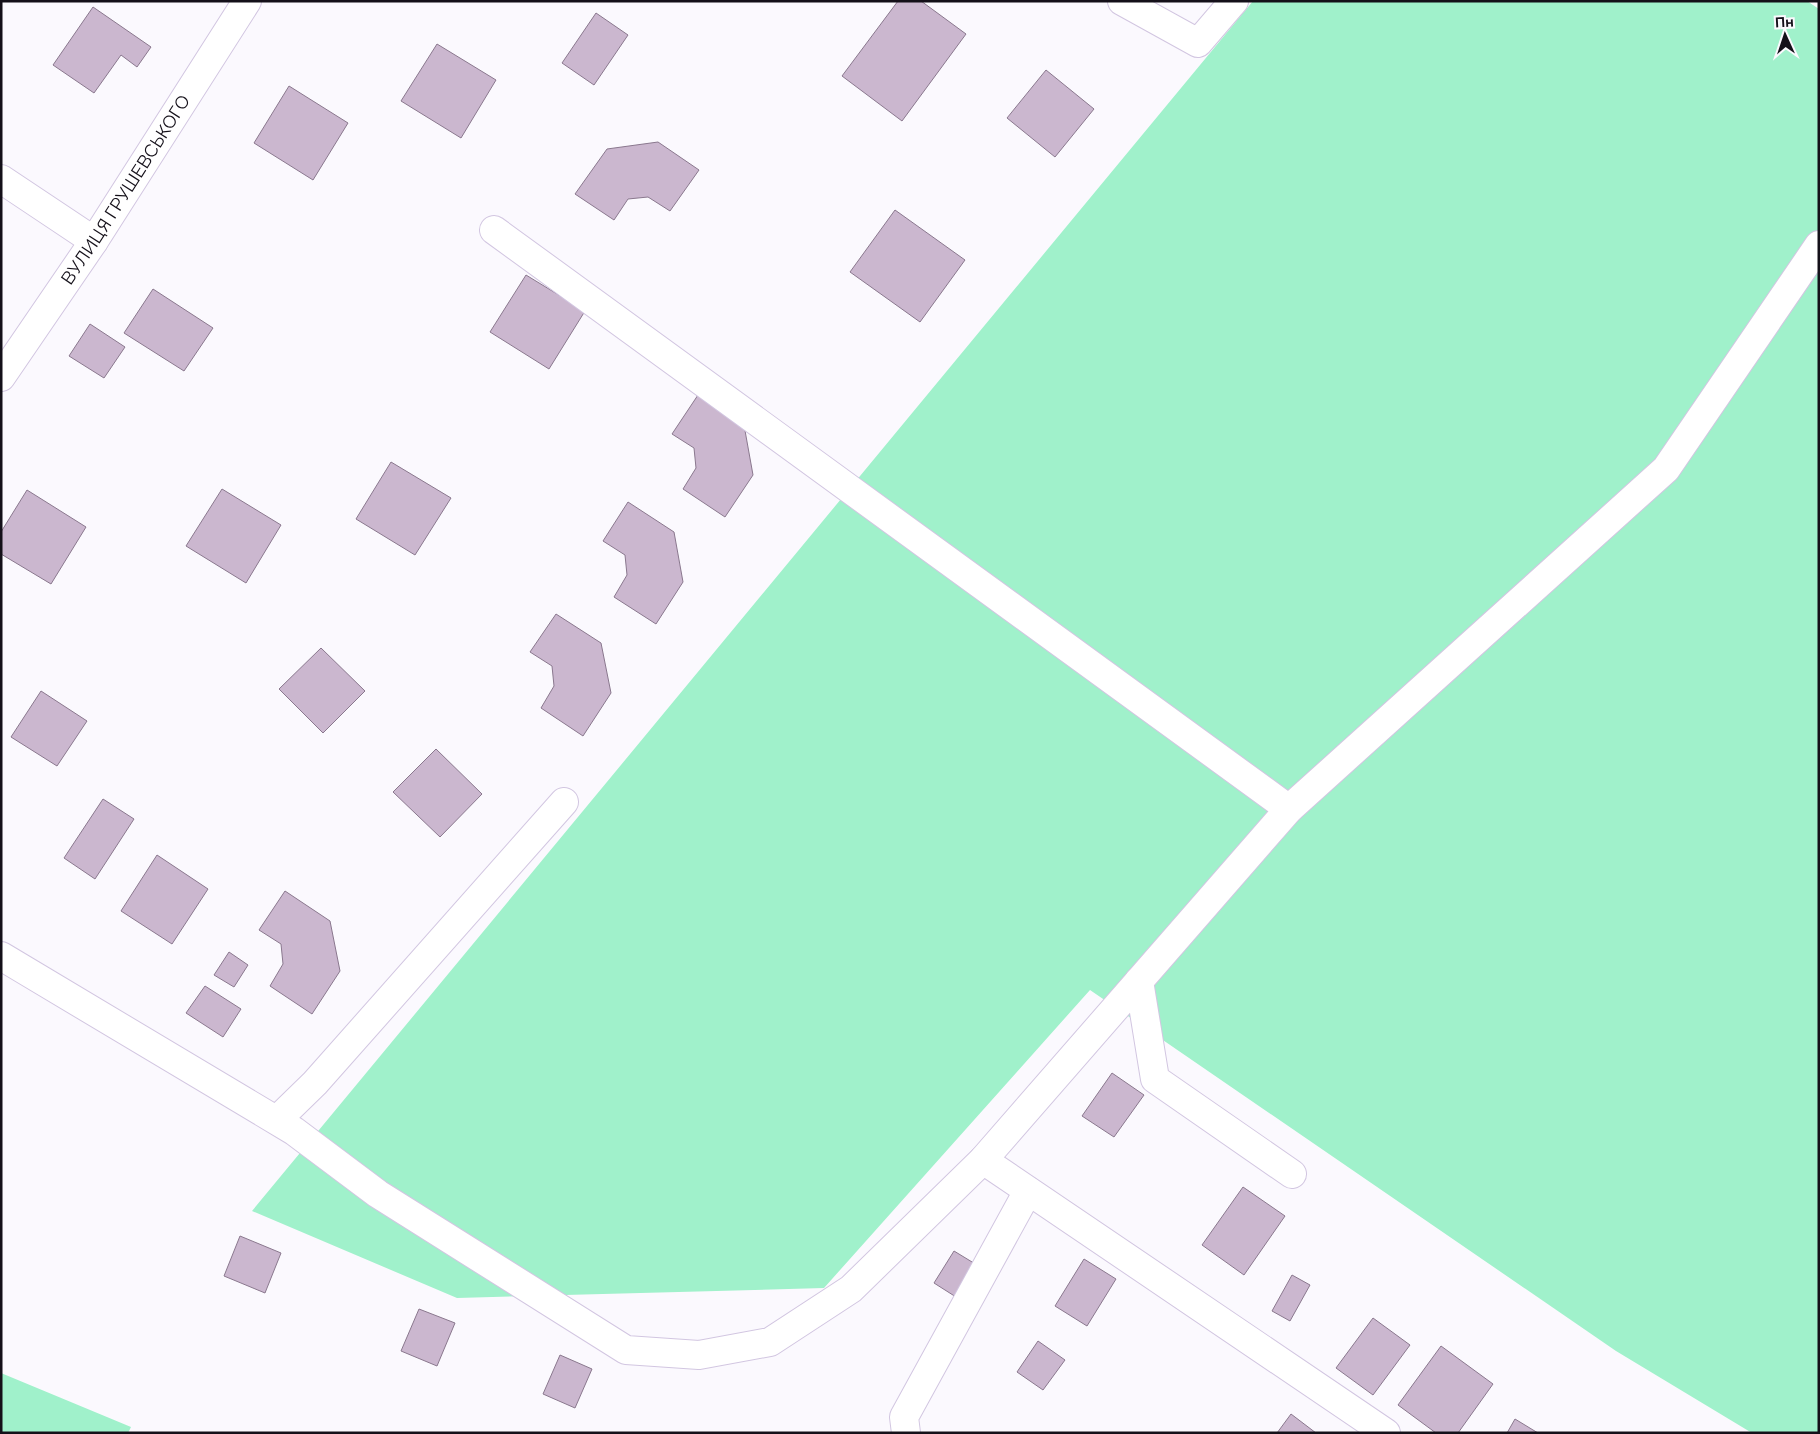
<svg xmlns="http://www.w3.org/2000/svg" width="1820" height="1434" viewBox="0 0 1820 1434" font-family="Raleway,sans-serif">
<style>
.green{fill:#a0f1cb}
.building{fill:#cbb7cf;stroke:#8a788e}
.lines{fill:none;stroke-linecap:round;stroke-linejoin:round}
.minor-casing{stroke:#d2c6e1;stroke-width:30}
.minor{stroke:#fff;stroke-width:28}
.labels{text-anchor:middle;stroke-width:5;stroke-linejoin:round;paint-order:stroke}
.street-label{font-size:18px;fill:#141019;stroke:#fbf9fe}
</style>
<rect width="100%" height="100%" fill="#fbf9fe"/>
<path class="green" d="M1253,1H1807L1819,9V1433H1752L1616,1351L1090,990L824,1288L457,1298L252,1211Z
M1,1373L131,1427L128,1433H1Z"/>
<path class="building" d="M898,1H921L966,34L902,121L842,76Z
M93,7L151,47L137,67L121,55L94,93L53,65Z
M596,13L628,35L594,85L562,63Z
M437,44L496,80L461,138L401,101Z
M1046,70L1094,109L1055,157L1007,118Z
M289,86L348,123L313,180L254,143Z
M658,142L699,170L670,211L648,197L628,199L614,220L575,194L607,149Z
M895,210L965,260L920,322L850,272Z
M526,275L585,311L549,369L490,332Z
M153,289L213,328L184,371L124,333Z
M90,324L125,347L104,378L69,356Z
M698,395L744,425L753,475L725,517L683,489L696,468L694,448L672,434Z
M391,462L451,498L415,555L356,519Z
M222,489L281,525L246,583L186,546Z
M27,490L86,527L51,584L1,554V532Z
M628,502L674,532L683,582L656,624L614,597L627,575L625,555L603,541Z
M556,614L601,643L611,693L583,736L541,708L554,686L552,666L530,652Z
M321,648L365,691L323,733L279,689Z
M41,691L87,721L57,766L11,737Z
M436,749L482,794L440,837L393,792Z
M103,799L134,819L95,879L64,858Z
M157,855L208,889L172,944L121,911Z
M285,891L330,921L340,971L312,1014L270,986L283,964L281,944L259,930Z
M229,952L248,965L234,987L214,975Z
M205,986L241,1009L223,1037L186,1013Z
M1112,1073L1144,1095L1114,1137L1082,1116Z
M1243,1187L1285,1216L1244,1275L1202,1245Z
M240,1236L281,1253L265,1293L224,1276Z
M954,1251L977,1265L956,1297L934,1283Z
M1084,1259L1116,1279L1087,1326L1055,1306Z
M1292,1275L1310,1285L1290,1321L1272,1311Z
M419,1309L455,1323L437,1366L401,1351Z
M1373,1318L1410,1345L1373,1395L1336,1368Z
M1038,1341L1065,1360L1043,1390L1017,1372Z
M1441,1346L1493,1384L1458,1433H1436L1398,1405Z
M560,1355L592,1369L575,1408L543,1394Z
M1291,1414L1316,1433H1277Z
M1515,1419L1538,1433H1507Z"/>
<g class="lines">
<g class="minor-casing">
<g id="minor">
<path d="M1122,1L1198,43L1234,1"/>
<path d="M1,179L94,241"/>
<path d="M494,230L1289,809"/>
<path id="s1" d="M1,377L94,241L247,1"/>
<path d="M1,956L294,1131L378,1194L626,1350L699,1355L770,1342L851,1289L983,1160L1289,809L1666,469L1819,245"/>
<path d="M1139,981L1155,1079L1292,1174"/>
<path d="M277,1120L315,1083L564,802"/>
<path d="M983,1160L1386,1433"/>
<path d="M906,1433L904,1417L1028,1191"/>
</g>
</g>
<use href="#minor" class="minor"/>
</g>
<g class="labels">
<g class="street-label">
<text dy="6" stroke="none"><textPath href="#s1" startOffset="225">ВУЛИЦЯ ГРУШЕВСЬКОГО</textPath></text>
</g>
</g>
<rect width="1820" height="1434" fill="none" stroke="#141019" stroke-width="5"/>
<g transform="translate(1785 35) rotate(357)" stroke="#fbf9fe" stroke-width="4" paint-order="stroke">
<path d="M0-4L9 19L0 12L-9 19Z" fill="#141019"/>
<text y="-8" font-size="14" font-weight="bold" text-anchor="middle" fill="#141019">Пн</text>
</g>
</svg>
